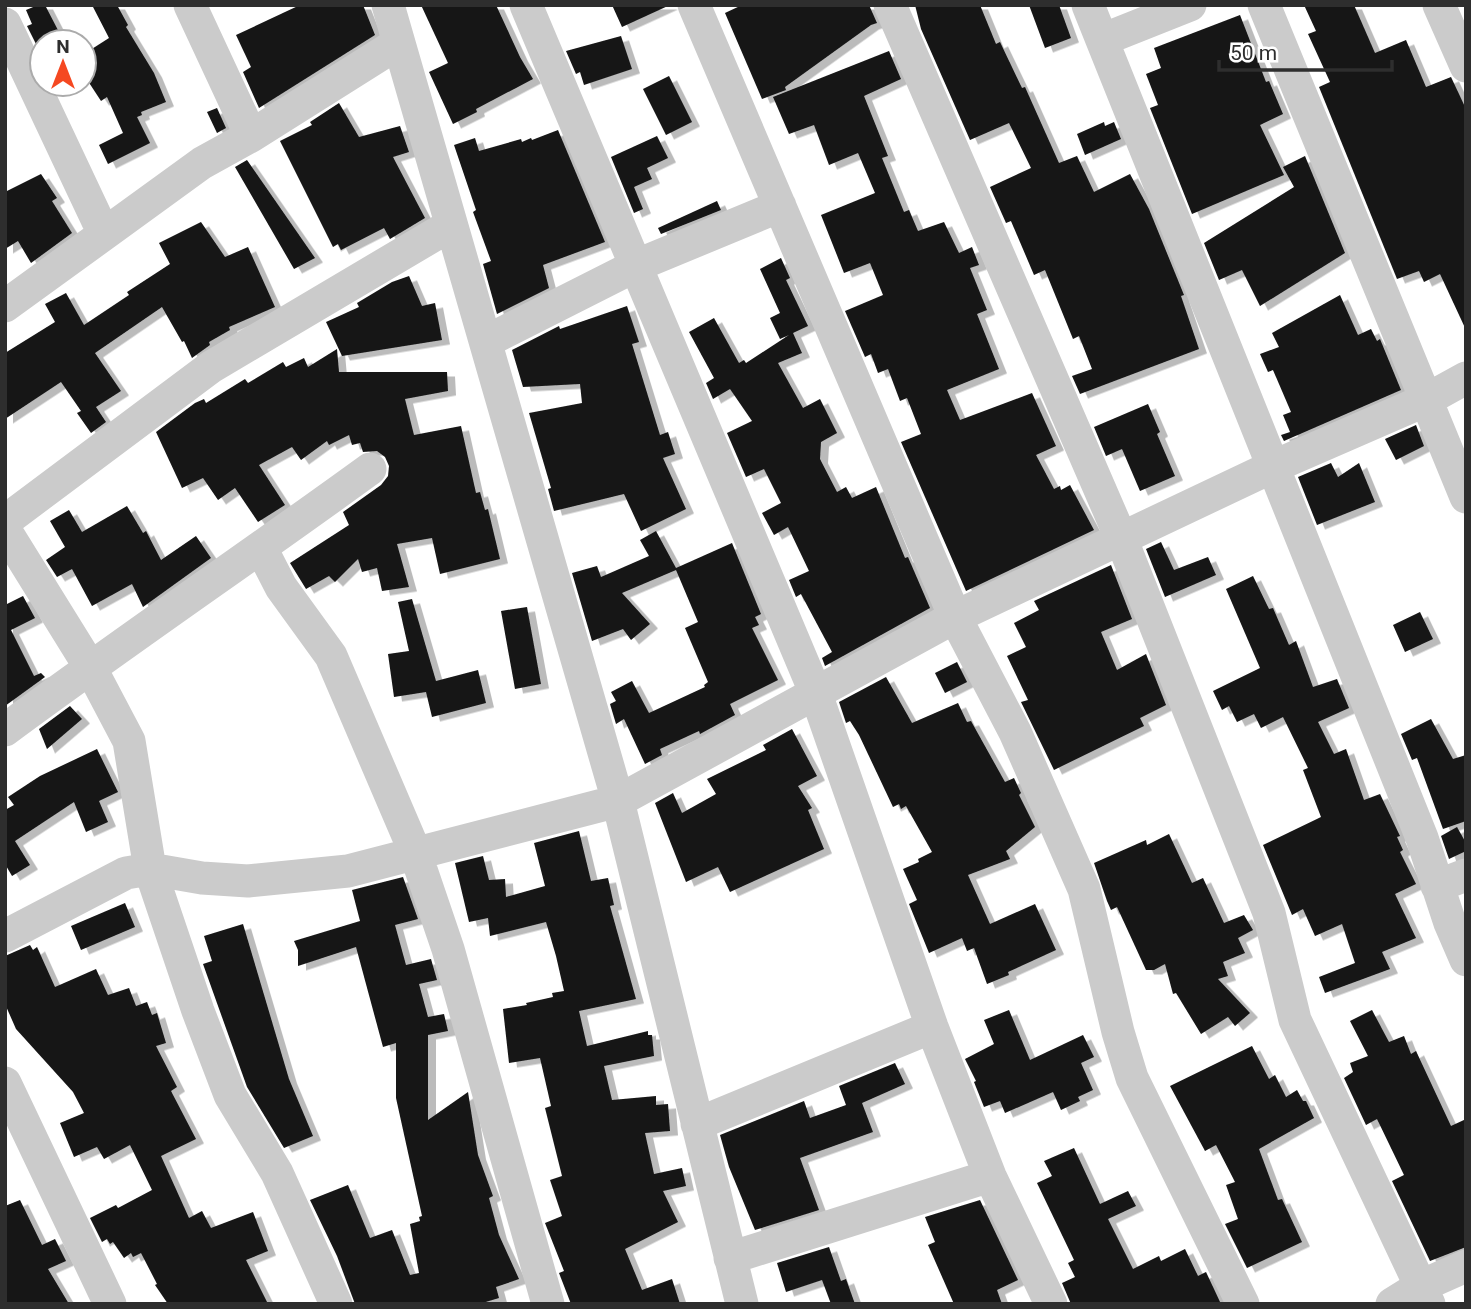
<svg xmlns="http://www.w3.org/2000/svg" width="1471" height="1309" viewBox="0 0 1471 1309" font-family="Roboto,sans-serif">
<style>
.building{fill:#151515;filter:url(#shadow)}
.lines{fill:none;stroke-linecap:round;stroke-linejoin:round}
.minor{stroke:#cbcbcb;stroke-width:33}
</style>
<defs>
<filter id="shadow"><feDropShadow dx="8" dy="4.5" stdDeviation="0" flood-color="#0004"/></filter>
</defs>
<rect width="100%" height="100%" fill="#fff"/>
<path class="building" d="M38,5H45L61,36L49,42H42V46L38,48L27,26L32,24L26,10Z
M92,5H117L128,25L126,27L154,73L166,102L141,112L142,115L137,117L150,143L108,164L99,145L123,133L107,97L101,101L84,75V54L109,38Z
M300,5H363L375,35L259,108L243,72L251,67L236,35Z
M421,5H496L520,57L533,79L476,109L477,112L453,124L429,72L448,63Z
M612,5H670L622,27Z
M742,5H869L877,23L871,25L785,87L786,90L762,99L725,13Z
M915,5H980L996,44L1000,42L1022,88L1025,87L1059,163L1077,156L1094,192L1130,174L1149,209L1184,295L1181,296L1199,349L1080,394L1072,376L1092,369L1079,336L1073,339L1045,270L1034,275L1011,221L1006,223L990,187L1031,168L1009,123L970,140L921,29Z
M1029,5H1059L1071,38L1045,48Z
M1304,5H1354L1375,53L1406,40L1426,87L1451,77L1466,109V330L1440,274L1424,282L1419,271L1397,279L1319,87L1330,82L1308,34L1316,31Z
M1240,15L1266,82L1269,81L1283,114L1260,125L1284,175L1192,214L1150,108L1158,105L1146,74L1161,68L1154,48Z
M621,36L632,69L584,85L580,72L576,74L566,51Z
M889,51L901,79L864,96L888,156L882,158L904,212L909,210L918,231L944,222L959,253L972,247L979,265L970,268L987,310L977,314L999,369L947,390L960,420L1032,393L1056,446L1036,455L1054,489L1060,486L1061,490L1070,485L1094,530L966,591L901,442L921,434L907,398L900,401L888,369L878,373L871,354L865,357L845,311L883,295L870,263L844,273L821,215L875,193L858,153L829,165L814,125L789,134L773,97Z
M669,76L692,122L666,135L643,89Z
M339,103L359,137L400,126L409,152L393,157L425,218L390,239L384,228L341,250L338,244L333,247L280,141L312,125L310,122Z
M217,108L226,128L217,133L207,112Z
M1104,122L1105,126L1114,122L1121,139L1085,155L1077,134Z
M558,130L605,242L543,265L549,288L497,314L483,264L491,261L473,212L476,210L454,145L475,138L479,151L521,139L522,142L531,138L532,140Z
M657,136L668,158L647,168L652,179L634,187L643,209L634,213L611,157Z
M1305,156L1345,253L1260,306L1242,270L1219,280L1204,243L1294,187L1283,167Z
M247,160L315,258L294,269L235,167Z
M41,174L57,198L52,201L72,233L31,263L18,241L5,249V192Z
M717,201L721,210L661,234L658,228Z
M201,222L225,257L248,247L275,307L229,327L230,330L209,342L210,345L192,358L184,341L182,342L162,307L95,353L121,391L96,407L106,422L91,433L77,413L81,411L61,382L5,419V353L55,322L45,304L66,293L84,325L129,295L127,292L170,264L159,243Z
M781,258L790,278L786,280L808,326L793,333L802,353L778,363L803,408L820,399L837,433L821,442L820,459L837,492L846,487L852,498L876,487L905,558L908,557L930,608L825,666L822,658L832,652L801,594L796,597L789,580L809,571L788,527L774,535L762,513L781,503L764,469L746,477L727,433L752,421L730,389L713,399L706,383L714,378L689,332L714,318L739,363L744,360L746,363L789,335L780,339L770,318L780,313L760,269Z
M409,276L422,306L435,303L442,340L342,356L326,322L359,307L357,303L392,282Z
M1340,295L1358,335L1371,329L1377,341L1380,339L1401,390L1284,441L1281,435L1290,432L1283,415L1291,412L1273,370L1268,372L1260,354L1279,347L1272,333Z
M627,306L639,342L632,344L660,435L668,432L675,454L663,458L686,509L641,531L624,494L554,511L548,489L551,488L529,413L582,403L580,384L523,387L512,350L559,326L560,329Z
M337,349L339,372H447L448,391L405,399L414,435L461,426L476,493L480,492L485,510L488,509L500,559L440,574L432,538L397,544L409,587L382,591L377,568L362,572L358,559L335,582L329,576L306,589L290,563L349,525L343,512L381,485L388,476L389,466L385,457L377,451L363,452L360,443L352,445L349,435L329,445L327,441L301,460L292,447L259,465L285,505L258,522L235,488L218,500L203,478L182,488L156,432L195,403L204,399L206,403L245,379L248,383L283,362L286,367L304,358L308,367Z
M1148,404L1160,432L1157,434L1175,476L1140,491L1122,449L1106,456L1094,427Z
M1416,425L1424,446L1396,460L1385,439Z
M1331,463L1338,477L1359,463L1375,502L1317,525L1298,477Z
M127,506L143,533L146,531L161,560L196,536L211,558L143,607L132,584L92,606L72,569L57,577L46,560L65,547L50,521L69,510L82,532Z
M656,531L676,568L732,543L761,614L755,617L759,625L752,628L778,680L730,704L735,715L700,734L699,731L660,749L662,755L645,764L624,719L616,724L610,704L616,701L611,692L632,681L649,713L705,687L704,685L708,682L685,628L698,622L676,570L622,593L650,624L631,640L623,629L592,641L572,573L597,566L601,577L649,556L640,540Z
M1161,542L1174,570L1208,557L1216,575L1165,597L1146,549Z
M1111,565L1132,619L1101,632L1117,670L1146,654L1166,705L1140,718L1144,726L1054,770L1021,702L1028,700L1007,656L1026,647L1014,623L1039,610L1034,601Z
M1253,576L1269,609L1273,608L1289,645L1296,641L1313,687L1337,679L1349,708L1318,722L1334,754L1346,749L1364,800L1380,794L1400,836L1397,837L1403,850L1400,852L1416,884L1395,894L1416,938L1382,952L1390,969L1325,993L1319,977L1355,963L1342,924L1315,936L1303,909L1292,915L1263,845L1321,817L1303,770L1308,768L1283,717L1261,728L1254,714L1237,722L1229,706L1222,710L1213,691L1260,668L1226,589Z
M23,596L35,618L11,630L34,676L41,673L45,677L5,706V605Z
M412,599L436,681L478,670L486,703L432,717L426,692L394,697L388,654L409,651L398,602Z
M527,607L541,684L515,689L501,611Z
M1420,612L1433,639L1405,652L1393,625Z
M957,662L967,682L945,693L935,673Z
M886,677L912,723L958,703L967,722L971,721L1005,782L1014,778L1021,793L1019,795L1035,827L1006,851L1010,859L968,875L990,924L1035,904L1056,950L1008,972L1009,975L987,984L974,948L967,951L962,938L929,953L909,904L917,900L903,869L919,862L918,859L932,852L906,806L901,809L899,804L893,807L859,735L850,721L846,723L839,702Z
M70,706L82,719L47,749L39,729Z
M1431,719L1453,759L1466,755V821L1443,829L1417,758L1412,760L1401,734Z
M792,729L817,776L798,786L812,808L808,810L824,849L730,892L718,867L686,882L655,803L673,793L682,813L716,794L707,779L766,750L763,745Z
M97,749L118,792L99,801L108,822L86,832L74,802L15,841L30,865L12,876L5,864V810L14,805L8,797L40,776Z
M1457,827L1466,843V851L1449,859L1441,836Z
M579,831L591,881L608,878L614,905L610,906L636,999L579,1011L587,1046L648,1031V1035H652L654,1056L604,1066L612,1100L656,1096V1105L668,1104L670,1131L645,1133L654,1174L682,1168L686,1186L663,1191L678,1222L625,1249L642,1290L672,1279L680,1304H571L559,1273L564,1271L545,1223L562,1216L550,1180L562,1176L545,1108L551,1106L540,1058L509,1063L503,1009L527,1005L526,1003L553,997L552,993L564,991L556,956L546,922L490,936L488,918L469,922L455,863L483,856L489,880L505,879L506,897L545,886L534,843Z
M1169,834L1192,883L1203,878L1224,923L1244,915L1253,930L1238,938L1245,953L1223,962L1228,976L1218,979L1250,1013L1235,1026L1228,1017L1201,1034L1176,993L1173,994L1165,964L1154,970H1146L1117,907L1111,910L1107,901L1094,863L1146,840L1147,845Z
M403,877L418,919L395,925L406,965L431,959L437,980L419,984L428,1017L444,1014L448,1031L428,1035V1120L468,1092L478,1155L493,1196L489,1198L499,1235L519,1279L496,1287L499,1298L479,1304H355L337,1256L310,1200L348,1185L370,1238L392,1230L410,1275L419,1273L410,1224L420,1221L419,1217L422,1216L396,1098V1043L383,1047L356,947L298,966V950L294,941L360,921L352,890Z
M125,903L135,927L81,950L71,926Z
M243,924L289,1079L313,1136L284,1148L247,1087L203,964L212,961L204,936Z
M30,945L33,950L37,947L55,987L96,969L108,995L129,988L136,1006L147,1002L152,1015L157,1013L166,1043L156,1046L177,1087L171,1091L196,1139L161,1156L189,1218L202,1211L211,1228L253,1212L268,1251L246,1260L268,1304H168L155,1285L157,1284L141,1253L133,1257L131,1253L124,1258L113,1242L110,1244L107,1239L102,1242L90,1218L116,1205L118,1208L152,1190L130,1145L104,1159L97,1147L74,1157L60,1123L84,1113L73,1092L16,1029L5,1004V956Z
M1009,1010L1030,1060L1083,1035L1094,1057L1081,1063L1093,1090L1078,1097L1080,1101L1061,1110L1053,1092L1005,1113L1000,1101L984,1107L974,1082L976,1081L965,1059L994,1044L984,1020Z
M1372,1010L1389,1042L1404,1036L1411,1054L1416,1051L1451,1126L1466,1119V1247L1430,1261L1392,1181L1404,1175L1377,1119L1366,1125L1344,1078L1353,1072L1350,1063L1368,1056L1350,1021Z
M1252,1046L1269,1079L1275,1075L1286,1097L1297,1090L1303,1101H1306L1314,1118L1259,1149L1278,1200L1282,1199L1302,1242L1247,1268L1225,1224L1238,1219L1226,1185L1235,1182L1216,1145L1205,1151L1170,1086Z
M895,1063L905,1084L862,1103L873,1132L800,1158L819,1210L755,1230L729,1167L720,1135L804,1101L810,1118L846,1105L839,1086Z
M1074,1148L1100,1204L1128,1191L1136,1206L1108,1219L1133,1269L1159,1256L1161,1261L1185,1249L1198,1276L1206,1272L1221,1304H1071L1062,1283L1075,1277L1068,1263L1074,1260L1037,1183L1052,1176L1044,1161Z
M20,1200L42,1245L55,1239L66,1261L48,1269L69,1304H5V1206Z
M980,1200L1018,1280L997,1290L1002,1304H954L928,1245L935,1242L925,1217Z
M829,1247L841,1281L846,1279L855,1304H831L822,1280L786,1292L777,1263Z"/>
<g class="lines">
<path class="minor" d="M190,5L251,136
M388,5L618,801L742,1304
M526,5L816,694L932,1027L990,1176L1051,1304
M694,5L955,617L1015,732L1084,889L1118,1032L1132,1078L1243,1304
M890,5L1121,538L1269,913L1295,1020L1429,1304
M1088,5L1102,40
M1190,5L1102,40L1422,838L1450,923L1466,960
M1264,5L1466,497
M1439,5L1466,66
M5,24L104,234
M5,306L202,163L251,136L397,44
M487,341L635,266L780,206
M5,521L211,367L451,225
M5,530L90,667L129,741L150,869L198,1011L230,1095L277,1173L336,1304
M261,548L281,587L331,656L415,852L448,949L548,1304
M5,730C125,641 249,557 370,469
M1437,886L1466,875
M5,936L126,873L150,869L202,878L248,881L348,871L618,801L955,617L1272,467L1426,400L1466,378
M5,1083L110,1304
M697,1124L932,1027
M730,1258L990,1176
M1392,1304L1421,1286L1466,1266"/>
</g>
<rect width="1471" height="1309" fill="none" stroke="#2e2e2e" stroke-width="14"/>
<g transform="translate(63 63)"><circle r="33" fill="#ffffff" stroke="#ababab" stroke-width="2"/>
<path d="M0-5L12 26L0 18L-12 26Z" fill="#f54821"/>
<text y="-10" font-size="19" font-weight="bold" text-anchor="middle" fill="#2e2e2e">N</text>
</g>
<path d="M1219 60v10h173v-10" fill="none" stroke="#2e2e2e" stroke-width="3.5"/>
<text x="1230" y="60" font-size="21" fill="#2e2e2e" stroke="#ffffff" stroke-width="5" paint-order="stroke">50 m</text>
</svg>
